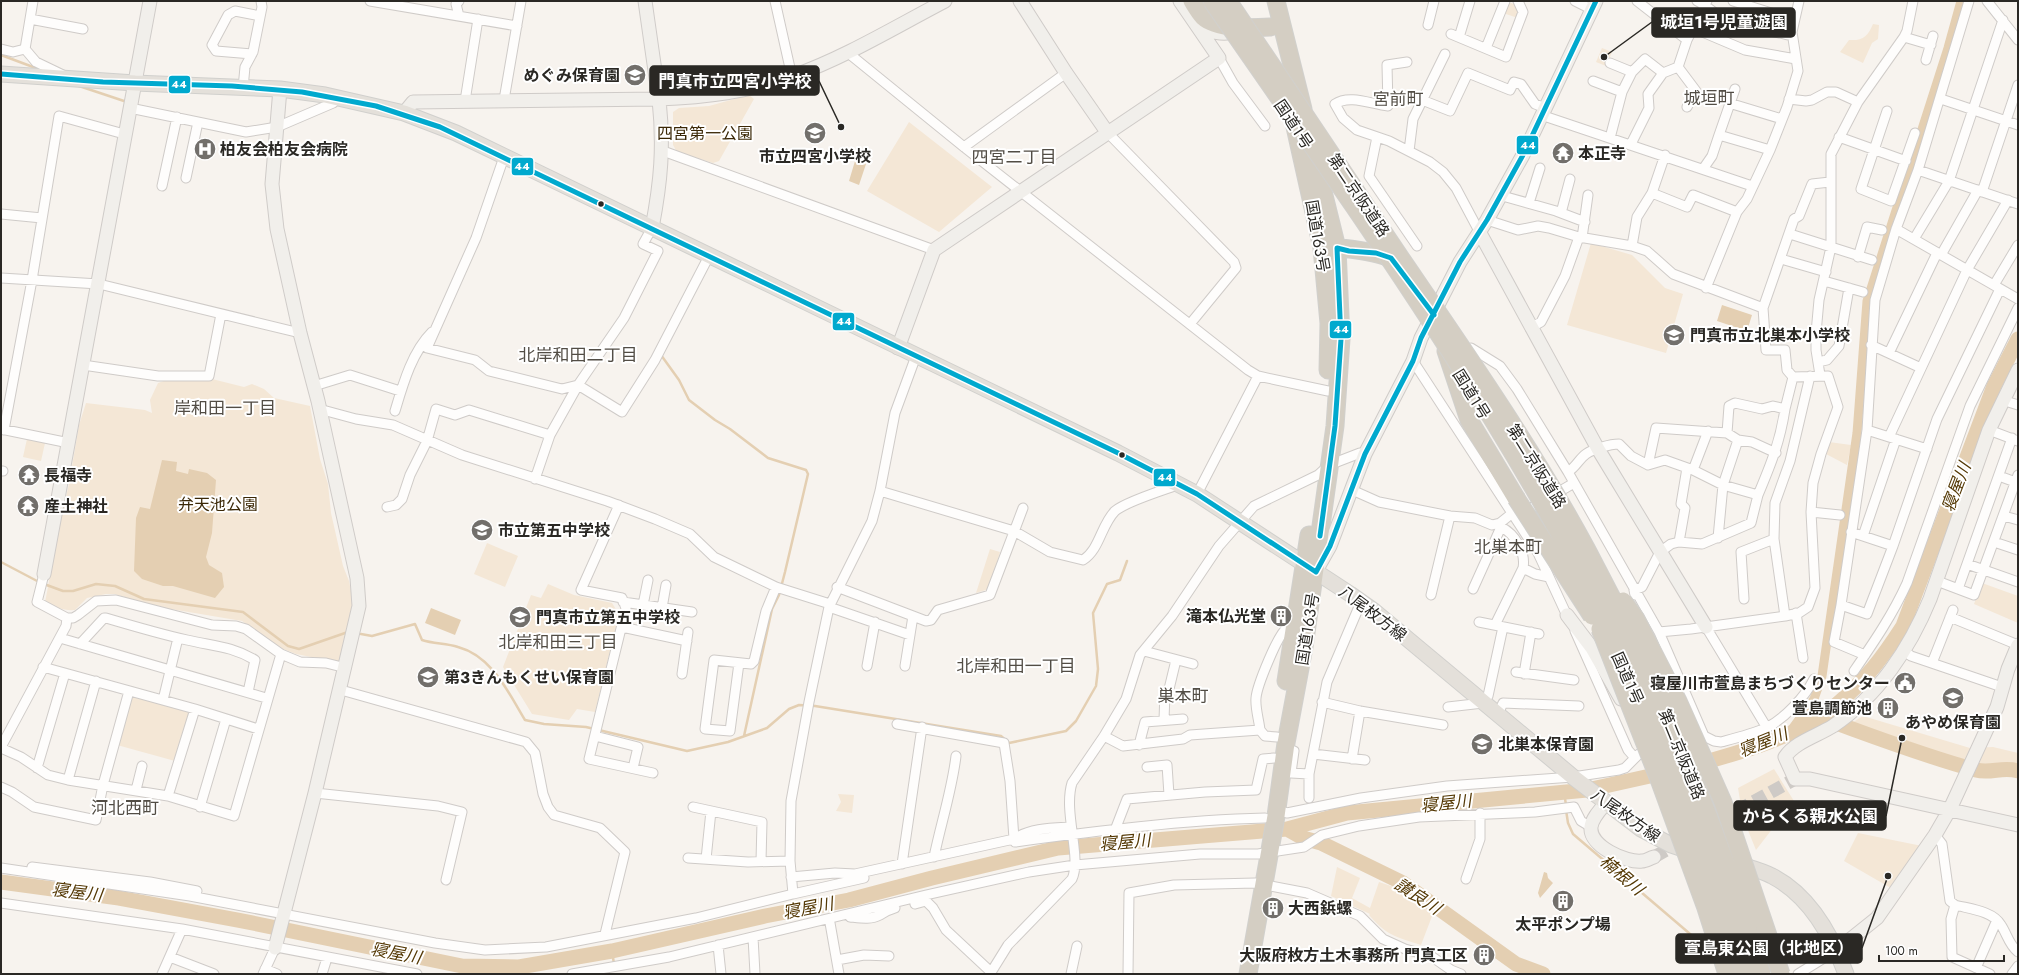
<svg xmlns="http://www.w3.org/2000/svg" width="2019" height="975" viewBox="0 0 2019 975" font-family="Jost,'Noto Sans JP',sans-serif">
<style>
.green{fill:#f4e7d6}
.water{fill:#e4cfb2}
.lines{fill:none;stroke-linecap:round;stroke-linejoin:round}
.stream{stroke:#e4cfb2;stroke-width:2.5}
.canal{stroke:#e4cfb2;stroke-width:9}
.river{stroke:#e4cfb2;stroke-width:15}
.secondary-tunnel{stroke:#cecac6;stroke-width:13;stroke-dasharray:13 6;stroke-linecap:butt}
.street-casing{stroke:#cfcbc8;stroke-width:11}
.secondary-casing{stroke:#cfcbc8;stroke-width:15}
.primary-casing{stroke:#d1d0cd;stroke-width:17}
.highway-casing{stroke:#d1d0cd;stroke-width:19}
.street{stroke:#fefdfc;stroke-width:9}
.secondary{stroke:#f1efeb;stroke-width:13}
.primary{stroke:#e4e0da;stroke-width:15}
.highway{stroke:#d4cec3;stroke-width:17}
.highway-bridge-casing{stroke:#d1d0cd;stroke-width:19;stroke-linecap:butt}
.highway-bridge{stroke:#d4cec3;stroke-width:17}
.bus-1-casing{stroke:#fff;stroke-width:8}
.bus-1{stroke:#00a9ce;stroke-width:5}
.bus-dot{fill:#2a2824;stroke:#fff;stroke-width:1.5}
.labels{text-anchor:middle;stroke-width:4;stroke-linejoin:round;paint-order:stroke}
.poi-label{font-size:16px;font-weight:bold;fill:#2a2824;stroke:#fff;text-anchor:start}
.street-label{font-size:16px;fill:#2a2824;stroke:#fff}
.park-label{font-size:16px;fill:#3b2806;stroke:#fff}
.neighbourhood-label{font-size:17px;fill:#524d45;stroke:#fff}
.water-label{font-size:17px;font-style:italic;fill:#543804;stroke:#fff}
.leader{fill:none;stroke:#2a2824;stroke-width:1.5}
.callout-dot{fill:#2a2824;stroke:#fff;stroke-width:1.5}
.callout{fill:#2a2824;stroke:#2a2824;stroke-width:1.5}
.callout-label{font-size:17px;text-anchor:middle;font-weight:bold;fill:#fff}
.line-badge{stroke:#fff;stroke-width:1.5}
.badge-label{font-size:11px;text-anchor:middle;font-weight:bold;fill:#fff}
</style>
<rect width="100%" height="100%" fill="#f7f3ee"/>
<path class="green" d="M1510,3L1516,4L1520,9L1518,18L1503,13L1506,6Z
M1873,24L1879,25L1878,39L1872,43L1863,63L1840,52L1849,40C1863,41 1868,36 1873,24Z
M1602,48L1612,52L1606,66L1596,62Z
M749,95L754,99L719,161L713,163L677,152L673,145V112L679,108L709,106Z
M909,122L992,187L939,232L867,191Z
M1591,243L1632,255L1665,288L1683,294L1666,353L1567,325Z
M212,379L244,387L252,384L264,389L274,398L310,406L320,459L328,484L331,513L343,566L349,581L354,606L341,663L296,654L283,649L242,621L153,606L115,594H106L87,598L75,610C64,611 55,607 45,602L48,587L24,575L48,586L59,527L69,484L79,425L86,403L145,410L152,413L150,400L158,383L164,381Z
M27,439L45,443L41,461L23,457Z
M1829,442L1851,445L1847,465L1826,454Z
M487,543L518,556L505,587L474,574Z
M990,549L1000,552L989,589L976,593Z
M1982,583L2018,596V623L1974,604Z
M548,584L574,595L612,603L619,614L595,712L577,709L569,720L532,714L503,667L531,595L541,598Z
M135,697L187,711L189,713L175,761L117,745L131,698Z
M1863,716L1970,748L1993,747L2018,753V773L2000,770L1980,775L1842,729Z
M1774,769L1794,801L1756,850L1743,818L1738,788Z
M838,794L854,795L852,813L836,811L841,802Z
M1858,833L1927,847L1896,891L1844,861Z
M1337,867L1360,878L1352,898L1370,908L1379,882L1403,890L1434,911L1421,945C1396,937 1386,935 1369,915L1370,914L1331,896Z"/>
<path class="water" d="M858,151L869,155L859,185L849,181Z
M1722,305L1752,315L1747,331L1717,321Z
M162,460L177,462L176,471L188,474L189,469L207,473L216,480L212,533L206,557L209,565L222,573L224,587L215,598L173,586H163L142,579L134,571L136,518L140,507L150,509Z
M431,608L461,620L455,635L425,623Z
M1544,872L1547,873L1548,878L1553,883L1540,898L1538,893Z"/>
<g class="lines">
<path class="stream" d="M1,55L41,70
M79,86L127,102
M661,355L679,380L689,400L715,420L730,429L768,458L806,470L808,474L785,572L779,595L772,609L744,736
M1,562L39,582
M44,584L63,591H73L96,584L115,586L144,599L243,612L288,646L299,649L348,632
M361,634L372,636L415,624L422,640C434,644 446,643 458,647C492,656 508,692 525,720L544,724L586,727L687,751L728,742L767,728L789,709L799,705L815,706L1001,736L1009,743L1066,731L1076,721L1096,686L1098,669L1093,613L1107,584L1120,580L1127,561
M1564,792L1566,805
M1566,810L1568,823L1573,834L1703,945
M612,951L614,964"/>
<path class="canal" d="M1790,732L1814,699L1822,676L1857,433L1867,301L1948,48L1961,1"/>
<path class="river" d="M1825,719C1875,737 1924,756 1976,770C1991,774 2003,766 2018,771
M1695,765C1738,753 1781,741 1820,718C1826,715 1831,709 1836,705C1865,681 1883,657 1903,626L1994,386L2018,339
M1287,829L1303,838L1321,843L1403,883L1516,964L1543,974
M1,882L119,898L238,920L462,966L519,967L612,951L765,916L849,900L932,878L1058,848L1287,829L1347,813L1587,790L1668,772"/>
<path class="secondary-tunnel" d="M1704,829L1795,779
M1654,857L1681,842"/>
<g class="street-casing">
<path id="street" d="M370,1L517,26
M459,1L456,4L459,16
M775,1L792,77
M1575,1L1591,9
M1637,1L1687,40
M1697,1C1706,5 1712,12 1720,16C1742,27 1769,30 1792,36
M1733,1L1794,20
M1969,1L1918,170L1896,229L1875,300L1867,430L1841,605L1867,614L1893,546L1937,419L2000,289
M1987,1L2018,40
M30,19L83,29
M1428,25L1434,1
M1693,28L1745,50L1796,59
M1451,34L1506,57L1523,12L1518,1
M1460,34L1470,1
M1904,37L1931,45
M1486,48L1505,1
M1,49L13,52L25,49
M25,49L36,62L63,75
M25,49L33,1
M847,52L964,147L1248,370L1258,376L1328,391
M252,54L216,51L212,45L228,15L235,11L260,16
M1219,58L1233,83L1265,126
M1926,60L1933,36
M1407,62L1387,65L1388,106C1371,104 1349,94 1335,104L1343,118L1357,130L1389,141L1430,162L1443,172L1456,188L1480,233
M1610,63L1632,72
M1678,67L1696,91L1687,107
M1593,81L1622,92
M243,88L245,67L253,52L262,7L261,1
M1789,99L1806,101L1812,100L1827,92H1836L1858,102
M1941,99L2018,125
M504,100L521,1
M1422,100L1450,111L1468,73L1510,90L1514,82L1521,84L1535,104L1545,108
M465,101L478,19
M1729,103L1782,119
M130,108L246,132L277,127L333,103L339,97
M1887,111L1861,189L1891,201L1915,133
M1541,115L1752,186
M1107,132L1234,262L1236,268L1190,324
M1719,135L1735,89
M1377,137L1369,176L1417,246
M1839,137L1906,161
M1610,138L1622,92L1632,72L1645,59L1663,73
M1631,144L1649,108L1648,94L1663,73L1678,67L1687,40L1707,1
M964,147L1066,73
M663,151L934,250
M1409,151L1413,119L1445,54
M504,157L476,238L427,348L475,360L489,371L562,389L578,385L622,412L655,360L709,256
M1703,169L1712,156L1719,135L1770,150
M1918,170L2018,204
M186,178L198,122
M162,186L177,117
M1982,192L2018,85
M1652,193L1687,207L1693,195L1737,212
M1499,195L1556,211L1585,222
M1529,203L1540,168
M1561,213L1570,179
M1,214L42,218
M1487,220L1518,230L1538,226L1549,228L1579,237
M1896,229L2018,299
M1790,234L1872,260
M1582,238L1588,195
M1914,239L1949,181L2003,20
M1632,246L1637,217L1652,193L1665,155
M1941,255L1978,190
M1858,257L1867,227L1882,230
M1781,259L1826,272
M1,278L99,284L300,333
M1824,281L1863,292
M1994,285L2018,245
M1706,288L1737,212L1747,199L1770,150L1787,107L1798,71L1792,32L1799,1
M1763,308L1794,219L1799,216L1812,184L1830,182
M1530,328L1541,322L1565,276L1579,237L1632,246L1647,251L1673,274L1763,308L1766,350H1785L1787,370L1793,377L1828,376L1838,407L1821,454L1813,483L1811,512L1815,588L1808,607L1799,613L1785,616L1691,629L1659,632
M1871,345L1921,368
M1471,348L1500,366L1517,389L1568,472L1659,632L1704,736L1714,741L1721,742C1736,738 1752,734 1766,728C1784,719 1805,697 1814,679
M1889,353L1937,253
M1413,361L1538,553L1569,620
M1818,362L1827,360L1839,346L1849,288
M83,365L158,376H209L221,314
M1820,375L1816,350V333L1819,300L1831,247V154L1858,102L1904,37L1907,31L1913,1
M314,386L350,375L400,391
M2002,400L2018,405
M319,409L356,419L393,425L462,455L607,501L655,519L690,534L714,557L776,587L830,604
M395,411C403,384 412,352 432,332
M1,429L69,443
M4,430L32,280L59,116L124,134
M1867,430L1927,449
M1989,430L2018,441
M1727,433L1729,406L1735,403L1762,409L1773,406L1785,409L1793,377
M1889,437L1967,270L2008,200
M1648,465L1656,428L1727,433L1738,440L1752,442L1776,453
M1693,470L1708,431
M1,471H3
M1568,472C1576,467 1579,459 1586,454C1593,449 1610,444 1619,444L1631,456L1648,465L1665,460L1693,470L1723,485L1758,495L1751,523L1702,544L1679,542L1671,544L1660,552L1642,587L1634,590L1635,595
M1999,476L2018,483
M535,479L550,435L578,385L624,318L658,251L643,244L652,228
M1352,490L1379,502L1450,516L1475,518L1492,525L1500,523L1510,515L1521,514L1574,483
M880,491L1014,531L1050,552L1083,560C1100,549 1101,525 1115,511C1126,502 1163,490 1178,485
M1197,494L1258,376
M1758,495C1771,464 1780,442 1785,409
M619,505L581,590L622,598L626,608L589,759L653,773
M387,507L396,505L402,499L410,475L427,441L436,409L455,415L469,410L550,435
M1811,512L1840,515
M2004,516L2018,520
M1851,532L1893,546
M1863,536L1896,439
M1718,538L1723,485L1738,440
M1679,542L1685,508L1681,504L1687,468
M1994,542L2018,550
M1967,564L2018,582
M1523,568L1535,574L1549,577
M1937,581L1974,595L2018,475
M837,587L926,621L931,620L938,610L990,595L1023,508
M1473,589L1501,527L1500,523
M1958,589L2012,438
M1431,595L1450,516
M1744,599L1741,552L1774,539
M623,602L692,612
M643,605L648,580
M1841,605L1834,642L1865,655
M829,607L910,635
M662,608L666,585
M1796,613L1803,658
M1785,616L1774,539L1775,503L1790,461L1810,376
M1950,617L2018,645
M67,618H73L78,615L96,601L116,600L212,625L236,626L246,629L281,654
M1479,622L1539,634
M1495,625L1523,568C1526,552 1515,534 1501,527
M622,627L687,641
M1706,627L1767,728
M1575,631L1628,750L1635,758
M60,638L266,698
M80,644L104,618H106C133,626 160,634 187,640C212,646 232,646 255,660L248,692
M1144,651L1193,664
M1904,651L1911,656L2002,687
M739,663L730,731L705,729L714,660L751,664L754,661L766,611L776,587
M1932,663L1953,610
M867,666L875,622
M905,666L913,616
M43,667L195,709L258,729
M1854,671C1874,642 1893,614 1907,583L1970,406L2018,308
M1516,672L1574,680
M682,674L688,632
M1524,674L1531,632
M341,690L526,742L535,753L543,794L548,807L554,815L600,828L625,852L605,934
M163,700L178,638
M1322,702L1360,711L1443,725
M1448,707L1483,703L1488,696L1503,627
M1498,714L1503,703L1579,706
M1164,720L1165,692L1169,689L1176,660
M897,724L1004,743L1010,781L1014,839
M1260,730C1259,720 1255,708 1256,698C1257,686 1278,633 1288,627L1295,628
M595,736L638,747L633,768
M1104,736L1123,746L1183,739L1190,735L1260,730L1265,736L1277,737
M1139,745L1145,722L1183,719
M1,747L66,626L67,618L37,602L44,574
M1,748L21,757L48,775L68,780L168,796L234,816L281,654L300,662L326,663L346,668
M1285,748L1294,751L1291,773L1309,774
M1313,754L1365,760
M1352,759L1360,711
M1147,767L1167,765L1169,795
M37,768L65,673
M68,780L96,681
M1,787L12,792L34,807L96,820L103,785L129,691
M136,790L142,766
M315,793L438,806L462,812L446,880
M168,796L195,709
M1309,798V774L1327,682L1361,602
M200,807L226,719
M693,807L762,822L761,861
M1276,809L1287,813L1361,798L1447,786L1573,777L1619,770L1625,768L1639,754
M1115,830L1127,799L1205,792L1256,790L1263,759L1274,758
M1935,835L1942,844L1950,901L1955,905C1970,909 1993,911 2001,925C2007,934 2009,945 2018,952
M1014,839C1030,828 1052,828 1071,827
M934,857C941,823 952,790 956,756
M688,858L748,862L790,861
M706,859L711,811
M902,864L922,727
M32,867L150,882L197,891
M1,868L190,896L435,943L485,950L546,947L696,918L793,894L790,861L791,801L809,702L829,607L872,521L880,491L895,413L916,356
M791,877L835,873L855,874L1014,839L1015,842C1097,831 1181,820 1265,818
M1466,879L1480,839V813
M793,894L864,878
M1,903L182,929L417,974
M915,904L926,901L933,908L946,930L991,972
M1955,905L1951,919L1952,957L1990,974
M850,917C860,918 871,920 880,915C885,912 888,910 895,908
M830,923L839,974
M753,937L755,974
M718,945L721,974
M170,957L214,974
M837,960L864,955L889,956
M1976,968L1997,920
M265,969L277,974
M162,974L182,929
M263,974L275,948
M322,974L327,958
M572,974L669,957L926,895L1029,872L1075,865L1200,854H1258L1304,847L1322,835L1359,826L1419,817L1535,812L1574,807L1581,821L1591,827
M990,974L1008,945L1072,879C1082,857 1063,812 1072,783L1104,736L1126,699L1140,655L1172,616L1219,546L1254,506L1318,475L1329,465L1360,453L1365,454
M1071,974L1077,946
M1128,974L1129,893L1174,885L1255,883L1307,893L1360,916L1383,939L1405,949L1431,956L1451,970L1461,974
M1798,974L1837,950
M2012,974L2018,966"/>
</g>
<g class="secondary-casing">
<path id="secondary" d="M645,1L659,99C705,97 749,92 793,76C846,57 895,27 945,1
M1020,1L1066,73L1107,132
M1197,26C1210,32 1221,35 1235,32
M404,113L413,102L659,99C664,147 661,181 652,228
M1480,233L1598,449L1706,627
M898,348L934,250L1219,58L1180,1
M2018,370L1989,430L1930,599C1910,648 1878,696 1833,726C1817,736 1795,742 1785,757L1795,779H1810L2018,825
M1317,569L1330,546L1365,454L1413,361L1421,338L1460,262L1487,220L1523,155L1596,1
M44,574L150,1
M1567,615L1592,648L1621,699
M1606,803C1601,809 1592,818 1591,827C1589,846 1626,863 1642,861C1646,861 1650,858 1654,857
M275,948L315,793L359,606L357,578L318,401L300,333L277,229L272,184L280,89
M1837,950L1877,918L1935,835L1950,809L1997,707L2008,669L2018,645"/>
</g>
<g class="primary-casing">
<path id="primary" d="M1,74L135,83L280,89L325,95L404,113L456,133L1118,453L1197,494L1350,594L1374,611L1573,777L1641,829L1671,845L1692,852
M1735,863C1747,867 1761,870 1772,876C1809,895 1832,936 1846,974"/>
</g>
<g class="highway-casing">
<path id="highway" d="M1192,1C1195,6 1199,13 1203,17C1217,30 1252,28 1271,27
M1276,1L1303,109
M1293,118L1322,248L1329,323L1328,370
M1326,248C1341,247 1385,252 1395,262
M1446,351L1469,420L1516,498
M1286,681L1309,535
M1248,974L1276,816L1286,743L1304,647L1335,426L1341,339L1337,248L1312,147"/>
</g>
<use href="#street" class="street"/>
<use href="#secondary" class="secondary"/>
<use href="#primary" class="primary"/>
<use href="#highway" class="highway"/>
<g class="highway-bridge-casing">
<path id="highway-bridge" d="M1212,1C1358,212 1510,423 1623,655C1645,700 1664,748 1682,794C1705,854 1726,913 1745,974
M1228,1C1286,86 1343,172 1400,257C1465,352 1532,448 1587,550C1659,684 1718,828 1762,974
M1516,498L1592,616
M1623,601L1636,619L1678,701L1723,802L1781,974
M1600,629L1660,782L1706,908L1727,974"/>
</g>
<use href="#highway-bridge" class="highway-bridge"/>
<g class="bus-1-casing">
<path id="bus-1" d="M1,74L103,82L232,86L302,92L376,106L440,127L1118,453L1197,494L1316,572
M1320,536L1335,426L1341,339L1337,248L1349,251L1376,253L1391,258L1434,315
M1316,572L1330,546L1365,454L1413,361L1421,338L1460,262L1487,220L1523,155L1596,1"/>
</g>
<use href="#bus-1" class="bus-1"/>
</g>
<defs>
<g id="school-disc" transform="scale(1.15)"><circle r="9.5" fill="#726f6b" stroke="#fff"/><path d="M0-5L7-2L0 1L-7-2ZM-4 1L0 2.5L4 1V4Q0 6-4 4Z" fill="#fff"/></g>
<g id="hospital-disc" transform="scale(1.15)"><circle r="9.5" fill="#726f6b" stroke="#fff"/><path d="M-5-5h3v3.5h4V-5h3V5h-3V1.5h-4V5h-3Z" fill="#fff"/></g>
<g id="temple-disc" transform="scale(1.15)"><circle r="9.5" fill="#726f6b" stroke="#fff"/><path d="M0-6L5-2H3V0L6.5 2.5H4V6H1.5V3h-3V6H-4V2.5H-6.5L-3 0V-2H-5Z" fill="#fff"/></g>
<g id="building-disc" transform="scale(1.15)"><circle r="9.5" fill="#726f6b" stroke="#fff"/><path d="M-4-6H4V6H1V3H-1V6H-4ZM-2.5-4.3h1.7v1.8h-1.7ZM.8-4.3h1.7v1.8H.8ZM-2.5-1h1.7V.8h-1.7ZM.8-1h1.7V.8H.8Z" fill="#fff"/></g>
<g id="civic-disc" transform="scale(1.15)"><circle r="9.5" fill="#726f6b" stroke="#fff"/><path d="M-.6-6.5H3V-4.5H.6V-3L4-1V1h2V6H-6V1h2V-1L-.6-3ZM-1.2 2.5V6h2.4V2.5Z" fill="#fff"/></g>
</defs>
<g fill-rule="evenodd">
<use href="#school-disc" x="635" y="75"/>
<use href="#school-disc" x="815" y="133"/>
<use href="#hospital-disc" x="205" y="149"/>
<use href="#temple-disc" x="1563" y="153"/>
<use href="#school-disc" x="1674" y="335"/>
<use href="#temple-disc" x="29" y="475"/>
<use href="#temple-disc" x="28" y="506"/>
<use href="#school-disc" x="482" y="530"/>
<use href="#building-disc" x="1281" y="616"/>
<use href="#school-disc" x="520" y="617"/>
<use href="#school-disc" x="428" y="677"/>
<use href="#civic-disc" x="1905" y="683"/>
<use href="#school-disc" x="1953" y="698"/>
<use href="#building-disc" x="1888" y="708"/>
<use href="#school-disc" x="1482" y="744"/>
<use href="#building-disc" x="1563" y="901"/>
<use href="#building-disc" x="1273" y="908"/>
<use href="#building-disc" x="1484" y="955"/>
</g>
<g class="bus-dot">
<circle cx="601" cy="204" r="3.5"/>
<circle cx="1122" cy="455" r="3.5"/>
</g>
<g class="labels">
<g class="poi-label">
<text x="620" y="81" text-anchor="end">めぐみ保育園</text>
<text x="220" y="155">柏友会柏友会病院</text>
<text x="1578" y="159">本正寺</text>
<text x="815" y="162" text-anchor="middle">市立四宮小学校</text>
<text x="1690" y="341">門真市立北巣本小学校</text>
<text x="44" y="481">長福寺</text>
<text x="44" y="512">産土神社</text>
<text x="498" y="536">市立第五中学校</text>
<text x="1266" y="622" text-anchor="end">滝本仏光堂</text>
<text x="536" y="623">門真市立第五中学校</text>
<text x="444" y="683">第３きんもくせい保育園</text>
<text x="1890" y="689" text-anchor="end">寝屋川市萱島まちづくりセンター</text>
<text x="1872" y="714" text-anchor="end">萱島調節池</text>
<text x="1953" y="728" text-anchor="middle">あやめ保育園</text>
<text x="1498" y="750">北巣本保育園</text>
<text x="1288" y="914">大西鋲螺</text>
<text x="1563" y="930" text-anchor="middle">太平ポンプ場</text>
<text x="1468" y="961" text-anchor="end">大阪府枚方土木事務所 門真工区</text>
</g>
<g class="street-label">
<text transform="translate(1294 124) rotate(56)" y="6">国道1号</text>
<text transform="translate(1359 195) rotate(56)" y="6">第二京阪道路</text>
<text transform="translate(1318 236) rotate(80)" y="6">国道163号</text>
<text transform="translate(1472 394) rotate(58)" y="6">国道1号</text>
<text transform="translate(1537 466) rotate(58)" y="6">第二京阪道路</text>
<text transform="translate(1373 613) rotate(37)" y="6">八尾枚方線</text>
<text transform="translate(1307 629) rotate(-81)" y="6">国道163号</text>
<text transform="translate(1628 678) rotate(66)" y="6">国道1号</text>
<text transform="translate(1682 754) rotate(68)" y="6">第二京阪道路</text>
<text transform="translate(1626 815) rotate(35)" y="6">八尾枚方線</text>
</g>
<g class="park-label">
<text x="705" y="139">四宮第一公園</text>
<text x="218" y="510">弁天池公園</text>
</g>
<g class="neighbourhood-label">
<text x="1709" y="104">城垣町</text>
<text x="1398" y="105">宮前町</text>
<text x="1014" y="163">四宮二丁目</text>
<text x="578" y="361">北岸和田二丁目</text>
<text x="225" y="414">岸和田一丁目</text>
<text x="1508" y="553">北巣本町</text>
<text x="558" y="648">北岸和田三丁目</text>
<text x="1016" y="672">北岸和田一丁目</text>
<text x="1183" y="702">巣本町</text>
<text x="125" y="814">河北西町</text>
</g>
<g class="water-label">
<text transform="translate(1956 487) rotate(-69)" y="6">寝屋川</text>
<text transform="translate(1763 742) rotate(-22)" y="6">寝屋川</text>
<text transform="translate(1446 803) rotate(-6)" y="6">寝屋川</text>
<text transform="translate(1125 842) rotate(-5)" y="6">寝屋川</text>
<text transform="translate(1622 875) rotate(41)" y="6">楠根川</text>
<text transform="translate(77 892) rotate(7)" y="6">寝屋川</text>
<text transform="translate(1418 896) rotate(33)" y="6">讃良川</text>
<text transform="translate(808 908) rotate(-11)" y="6">寝屋川</text>
<text transform="translate(396 953) rotate(11)" y="6">寝屋川</text>
</g>
</g>
<path class="leader" d="M1604 57L1652 22M841 127L819 81M1902 738L1886 816M1888 876L1862 948"/>
<g class="callout-dot">
<circle cx="1604" cy="57" r="4"/>
<circle cx="841" cy="127" r="4"/>
<circle cx="1902" cy="738" r="4"/>
<circle cx="1888" cy="876" r="4"/>
</g>
<g class="callout">
<rect x="1652" y="8" width="143" height="29" rx="4"/>
<rect x="650" y="66" width="169" height="29" rx="4"/>
<rect x="1734" y="801" width="152" height="29" rx="4"/>
<rect x="1676" y="934" width="186" height="29" rx="4"/>
</g>
<g class="callout-label">
<text x="1724" y="28">城垣1号児童遊園</text>
<text x="735" y="87">門真市立四宮小学校</text>
<text x="1810" y="822">からくる親水公園</text>
<text x="1769" y="954">萱島東公園（北地区）</text>
</g>
<g class="line-badge">
<rect x="168" y="75" width="23" height="19" rx="4" fill="#00a9ce"/>
<rect x="1516" y="135" width="23" height="20" rx="4" fill="#00a9ce"/>
<rect x="511" y="157" width="23" height="19" rx="4" fill="#00a9ce"/>
<rect x="832" y="312" width="23" height="19" rx="4" fill="#00a9ce"/>
<rect x="1329" y="320" width="23" height="19" rx="4" fill="#00a9ce"/>
<rect x="1153" y="468" width="23" height="19" rx="4" fill="#00a9ce"/>
</g>
<g class="badge-label">
<text x="179" y="88">44</text>
<text x="1528" y="149">44</text>
<text x="522" y="170">44</text>
<text x="844" y="325">44</text>
<text x="1341" y="333">44</text>
<text x="1165" y="481">44</text>
</g>
<rect width="2019" height="975" fill="none" stroke="#2a2824" stroke-width="4"/>
<path d="M1879 955v6h125v-6" fill="none" stroke="#2a2824" stroke-width="2"/>
<text x="1885" y="955" font-size="12" fill="#2a2824" stroke="#ffffff" stroke-width="3" paint-order="stroke">100 m</text>
</svg>
